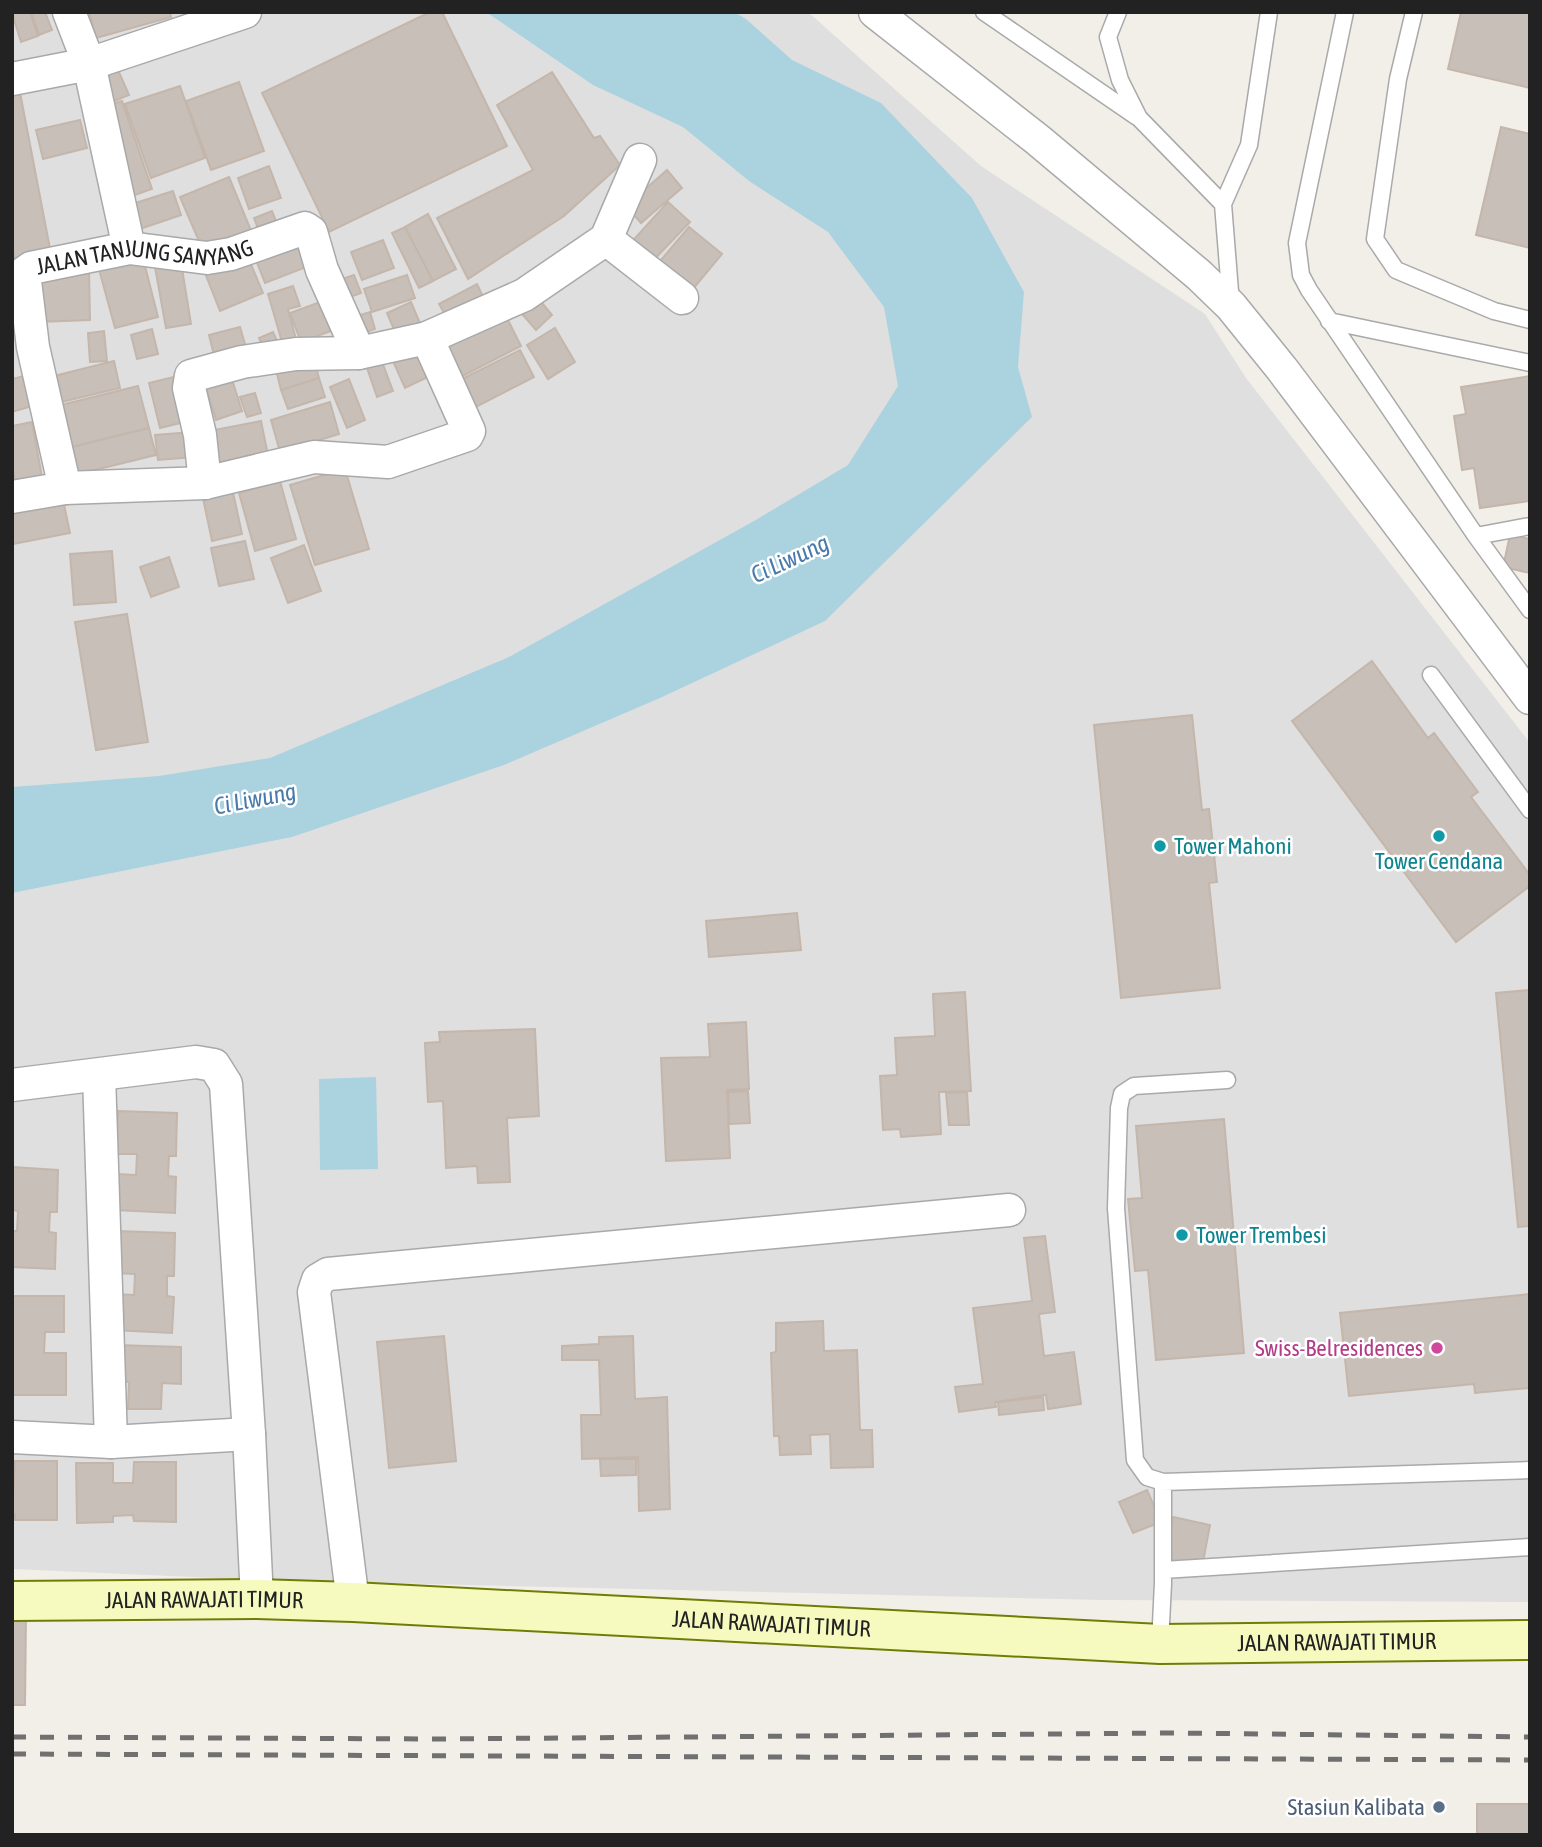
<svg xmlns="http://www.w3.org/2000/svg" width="1542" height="1847" viewBox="0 0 1542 1847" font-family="'Asap Condensed',sans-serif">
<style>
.residential{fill:#e0dfdf}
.water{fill:#aad3df}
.building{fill:#c7bfb8;stroke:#c4b6ab;stroke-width:2}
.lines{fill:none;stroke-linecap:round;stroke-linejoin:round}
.lane-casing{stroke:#a9a9a9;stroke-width:19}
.street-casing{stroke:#a9a9a9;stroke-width:35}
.secondary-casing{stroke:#707d05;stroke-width:42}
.lane{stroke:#fff;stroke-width:16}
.street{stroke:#fff;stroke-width:32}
.secondary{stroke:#f7fabf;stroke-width:38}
.rail{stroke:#707070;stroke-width:5;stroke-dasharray:14 14;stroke-linecap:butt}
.culture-dot{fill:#0f9aa8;stroke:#fff;stroke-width:2.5}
.hotel-dot{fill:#d1479c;stroke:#fff;stroke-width:2.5}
.service-dot{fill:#5c6f8a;stroke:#fff;stroke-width:2.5}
.labels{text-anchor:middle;stroke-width:5;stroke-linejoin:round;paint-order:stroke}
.street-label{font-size:23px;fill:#222;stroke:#fff}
.culture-label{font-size:23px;fill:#0d838f;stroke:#fff;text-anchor:start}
.hotel-label{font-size:23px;fill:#b23c85;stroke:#fff;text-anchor:end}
.service-label{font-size:23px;fill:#4e5e75;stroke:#fff;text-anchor:end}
.water-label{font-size:24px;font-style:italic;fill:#4a7aab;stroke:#fff}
</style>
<rect width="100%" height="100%" fill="#f2efe9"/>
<path class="residential" d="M12,12H808L981,166L1205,314L1246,378L1530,743V1602L1103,1600L259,1580L12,1569Z"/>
<path class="water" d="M486,12H734L746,19L792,60L881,103L972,198L1024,292L1018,367L1032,417L825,621L660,698L504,765L292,837L12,893V787L159,776L270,758L509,657L754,521L848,465L898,386L884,307L828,232L749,181L683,127L593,85Z
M376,1077L378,1169L320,1170L319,1079Z"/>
<path class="building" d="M30,12L38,36L21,42L12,13Z
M31,12H45L52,30L39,35Z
M89,12H170L171,17L96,38Z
M430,12H442L507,146L329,232L262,93Z
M1461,12H1530V88L1448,69Z
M115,63L129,95L107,104L93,73Z
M552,72L594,138L600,136L620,165L564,216L468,279L437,218L533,170L497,105Z
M18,82L52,259L16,265L12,245V83Z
M239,82L264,151L211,170L186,101Z
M180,86L205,158L151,178L125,104Z
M122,101L152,189L132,196L102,107Z
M80,120L87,148L43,159L36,130Z
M1501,127L1530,134V248L1476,235Z
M269,166L281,198L249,209L238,178Z
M667,170L682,188L641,223L626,206Z
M229,177L252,233L204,253L180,197Z
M173,191L181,215L134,231L126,206Z
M668,202L690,222L647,267L627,247Z
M272,211L280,231L262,239L254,218Z
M428,214L456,269L433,281L405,227Z
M405,227L433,281L419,288L392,233Z
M689,227L722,254L688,295L655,267Z
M298,238L309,266L265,283L254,255Z
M383,240L394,268L362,280L351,252Z
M247,255L263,293L220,311L205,273Z
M143,258L158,317L115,328L97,262Z
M181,262L191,324L166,328L155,267Z
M89,271L90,320L39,322L37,273Z
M354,275L361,293L340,301L333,282Z
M407,275L415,298L372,312L364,289Z
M477,284L485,301L448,320L439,304Z
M293,286L300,306L288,309L296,339L282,342L268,294Z
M533,292L552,315L536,330L516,307Z
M320,302L331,331L301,342L290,313Z
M411,302L422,328L398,339L387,313Z
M370,312L375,329L354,337L348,319Z
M504,312L521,346L457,379L439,345Z
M240,327L247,351L215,359L209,335Z
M555,328L575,362L548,379L527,345Z
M152,329L158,354L137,359L131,335Z
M104,331L107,361L90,362L88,333Z
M273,332L277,341L263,347L259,338Z
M416,347L430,376L405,388L392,359Z
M520,350L534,377L472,409L458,381Z
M314,359L319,378L281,390L276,370Z
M381,359L393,391L377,397L366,365Z
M114,361L120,388L49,405L42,379Z
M230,373L242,411L216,420L204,381Z
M24,376L32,406L12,412V379Z
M178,376L189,421L160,428L149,383Z
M1530,376V501L1480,508L1474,468L1462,470L1454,416L1466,414L1461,387Z
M319,378L325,397L288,409L281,390Z
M349,379L365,420L347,428L330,387Z
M138,386L149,428L60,450L49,408Z
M255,393L261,413L247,417L240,397Z
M330,402L339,434L280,452L271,420Z
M261,421L268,455L210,466L204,432Z
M32,422L42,477L15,482L12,464V426Z
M149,428L156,455L66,477L60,450Z
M192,432L194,457L158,460L155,435Z
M345,469L369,549L315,565L290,485Z
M280,481L296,539L255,551L239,493Z
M231,483L242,534L212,541L201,489Z
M62,495L70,533L13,544L12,504Z
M1510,535L1530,539V573L1503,567Z
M245,541L254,579L219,586L211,548Z
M304,545L321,591L288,603L271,558Z
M112,551L116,602L74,605L70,554Z
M169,557L179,587L151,597L140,567Z
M127,614L148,742L96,750L75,622Z
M1372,661L1428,738L1434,733L1478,792L1471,797L1530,875V886L1456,942L1292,721Z
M1192,715L1202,810L1209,809L1217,882L1209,883L1220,988L1121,998L1094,725Z
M797,913L801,950L709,957L706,921Z
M1530,990V1226L1518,1227L1496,993Z
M965,992L971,1091L939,1092L941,1134L901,1137L900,1129L883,1130L880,1076L897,1075L895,1038L935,1036L933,994Z
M746,1022L749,1089L727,1090L730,1158L666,1161L661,1058L710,1057L708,1024Z
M535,1029L539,1116L507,1118L510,1182L478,1183L477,1166L446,1168L443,1101L428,1102L425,1043L440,1042L439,1032Z
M748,1091L750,1123L729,1124L728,1092Z
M967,1092L969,1125H949L946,1093Z
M118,1111L177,1113L176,1156H169L168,1176L176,1177L175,1213L115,1210L117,1174L136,1175L137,1154H116Z
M1224,1119L1244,1353L1156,1360L1148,1270L1135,1271L1128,1199L1142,1198L1136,1126Z
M12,1167L58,1170L57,1212H50L49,1232L56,1233L55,1269L12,1267V1231H17L18,1211L12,1210Z
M116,1231L175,1233L174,1276H167V1296L174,1297L172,1333L113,1330L115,1294L134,1295L135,1274L115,1273Z
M1045,1236L1055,1312L1039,1314L1044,1356L1074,1352L1081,1404L1048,1409L1046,1395L995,1402L996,1407L959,1412L955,1387L983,1384L973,1308L1032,1301L1024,1238Z
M1530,1294V1388L1475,1393L1474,1384L1349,1396L1340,1313Z
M12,1296H64V1332H45L44,1353H66V1395H12Z
M823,1321L824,1351L857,1350L860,1430H872L873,1467L831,1468L830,1434L810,1435L811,1454L780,1455L779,1436H774L771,1353L776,1352V1323Z
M444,1336L456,1461L389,1468L377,1342Z
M633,1336L635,1399L667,1397L670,1509L639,1511L638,1457L582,1459L581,1415H601L599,1360H562V1346L599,1344V1337Z
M116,1345L181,1347V1384L162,1383L161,1409H128L129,1382L114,1381Z
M1043,1397L1044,1410L999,1415L998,1402Z
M600,1459H636V1475L601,1476Z
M15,1461H57V1520H15V1514H12Z
M134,1462H176V1522L134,1521L133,1515L113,1516V1522L77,1523L76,1463H113V1483H133Z
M1147,1490L1161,1522L1133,1533L1119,1502Z
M1173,1517L1210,1525L1202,1567L1165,1559Z
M12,1614H26L25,1705H12Z
M1477,1804H1530V1835H1477Z"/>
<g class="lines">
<g class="lane-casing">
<path id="lane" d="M984,12L1137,117
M1118,12L1108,37L1120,80L1139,118L1223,204L1231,304
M1345,12L1297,243L1301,275L1309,290L1476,536
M1414,12L1398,79L1375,239L1396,270L1494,311L1530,320
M1223,204L1249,145L1269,12
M1329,321L1530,363
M1530,526L1476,536L1530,610
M1431,675L1530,810
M1227,1080L1134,1086L1122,1094L1119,1108L1116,1208L1135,1460L1147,1477L1163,1482L1530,1470
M1163,1570L1530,1547
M1160,1644L1163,1583V1482"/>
</g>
<g class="street-casing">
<g id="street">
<path d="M69,12L89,64L129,248"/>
<path d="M875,12L1038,140L1199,275L1231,306L1282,369L1530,698"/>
<path d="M12,79L89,64L245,12"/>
<path d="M606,239L682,298"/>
<path d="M205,483L314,457L388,462L467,435L469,431L427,338"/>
<path d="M65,488L205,483L200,435L189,388L191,376L242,362L296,354L359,353L427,338L524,295L606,239L640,160"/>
<path id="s1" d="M12,497L65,488L33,347L24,273L31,268L129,248L207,258L231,254L305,228L311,232L322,270L359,353"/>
<path d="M99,1075L111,1442"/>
<path d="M12,1085L196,1062L214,1065L226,1084L249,1434L257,1599"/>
<path d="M12,1437L111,1442L249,1434"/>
<path d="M353,1602L314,1292L318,1280L328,1274L1009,1210"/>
</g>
</g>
<g class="secondary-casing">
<g id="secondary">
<path id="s2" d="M12,1601L257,1599L353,1602L1160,1644L1530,1640"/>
</g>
</g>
<use href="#lane" class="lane"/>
<use href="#street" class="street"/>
<use href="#secondary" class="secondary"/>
<path class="rail" d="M12,1737L438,1739L1175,1733L1530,1737
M12,1754L1530,1760"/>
</g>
<g class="culture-dot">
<circle cx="1439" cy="836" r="7"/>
<circle cx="1160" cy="846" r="7"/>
<circle cx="1182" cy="1235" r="7"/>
</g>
<circle class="hotel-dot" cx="1437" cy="1348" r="7"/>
<circle class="service-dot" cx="1439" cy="1807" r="7"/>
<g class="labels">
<g class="street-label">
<text dy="8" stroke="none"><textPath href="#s1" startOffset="397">JALAN TANJUNG SANYANG</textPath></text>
<text dy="8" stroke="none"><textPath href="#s2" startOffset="192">JALAN RAWAJATI TIMUR</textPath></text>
<text dy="8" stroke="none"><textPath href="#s2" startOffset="760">JALAN RAWAJATI TIMUR</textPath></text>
<text dy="8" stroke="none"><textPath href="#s2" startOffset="1326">JALAN RAWAJATI TIMUR</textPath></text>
</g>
<g class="culture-label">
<text x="1174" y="854">Tower Mahoni</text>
<text x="1439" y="869" text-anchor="middle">Tower Cendana</text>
<text x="1196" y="1243">Tower Trembesi</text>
</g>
<g class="hotel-label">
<text x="1423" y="1356">Swiss-Belresidences</text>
</g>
<g class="service-label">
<text x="1425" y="1815">Stasiun Kalibata</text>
</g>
<g class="water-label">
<text transform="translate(790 559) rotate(-25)" y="8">Ci Liwung</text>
<text transform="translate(255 799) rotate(-11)" y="8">Ci Liwung</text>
</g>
</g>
<rect width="1542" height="1847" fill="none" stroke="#222222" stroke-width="28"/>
</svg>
